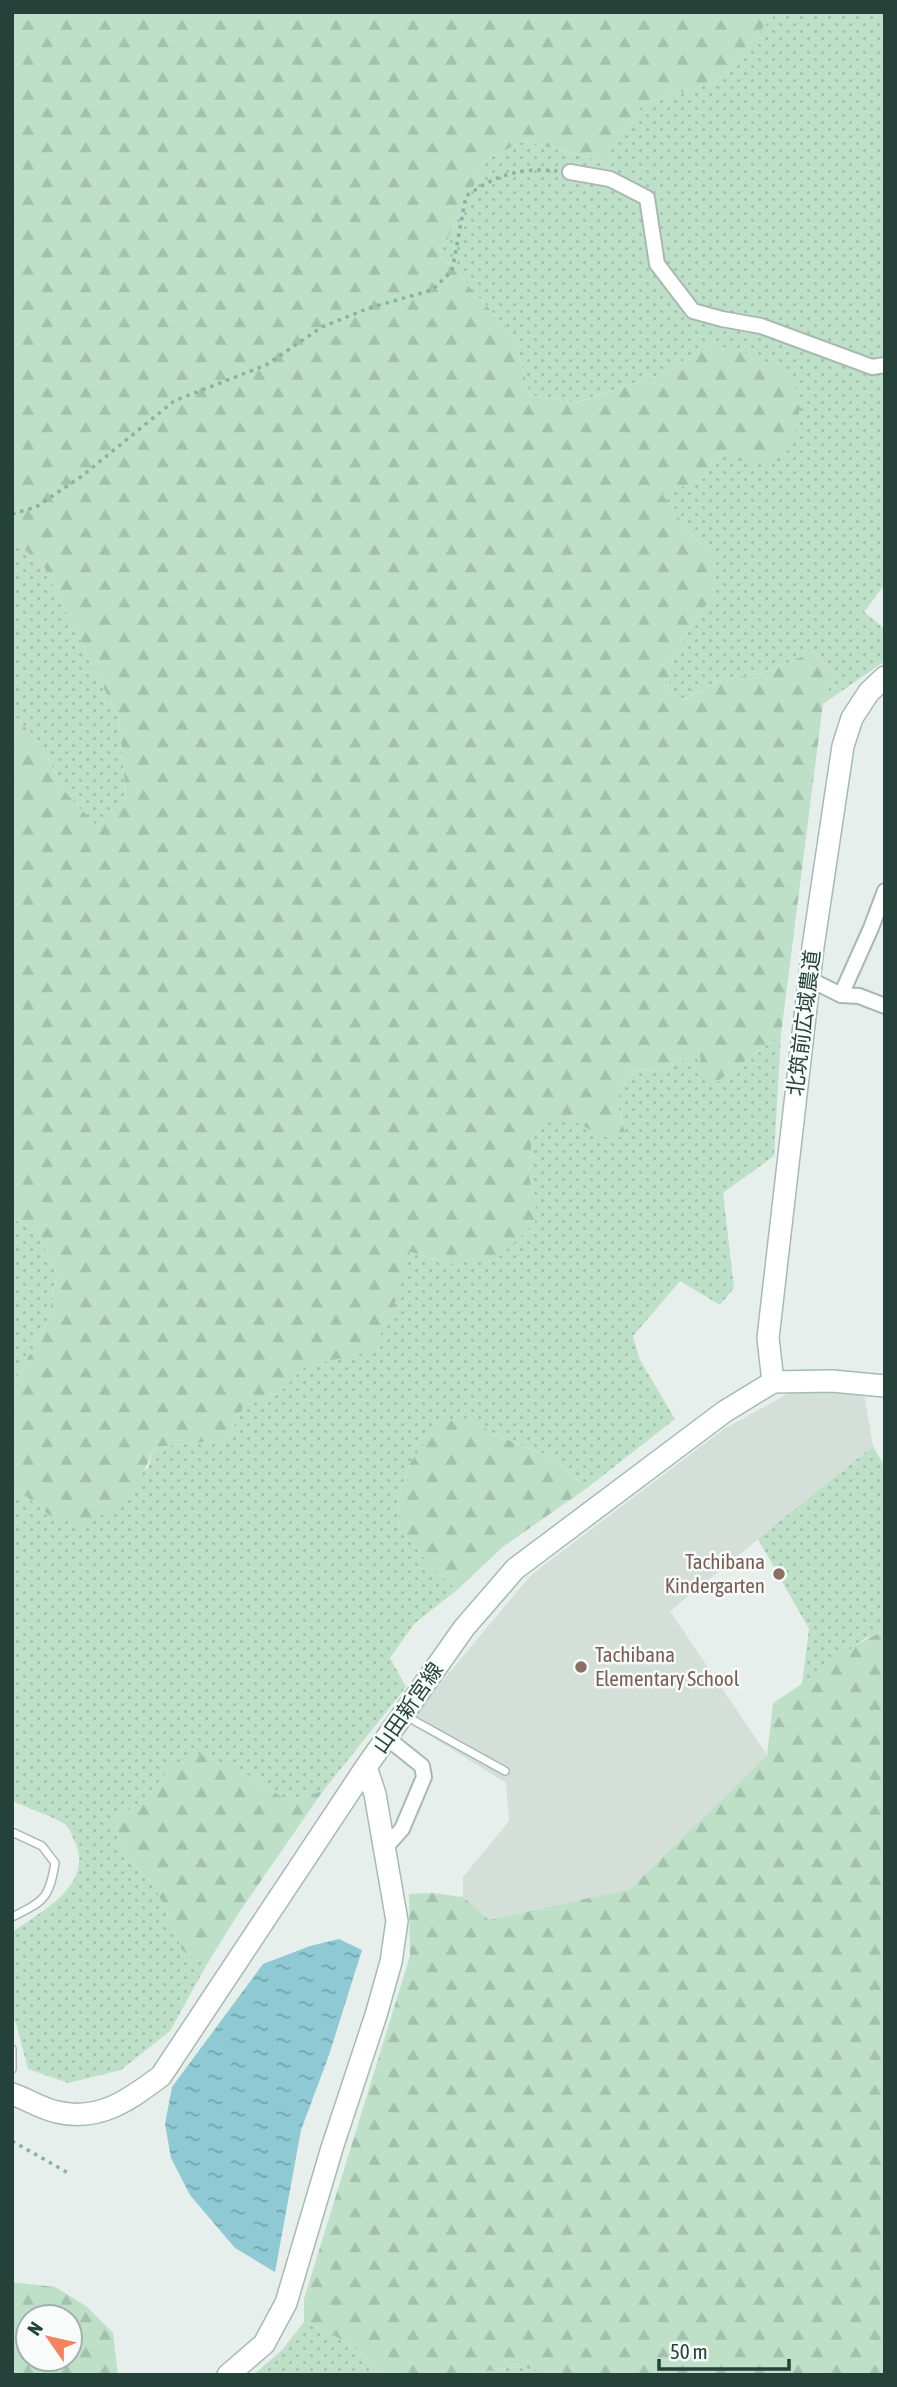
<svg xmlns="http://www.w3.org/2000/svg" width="897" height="2387" viewBox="0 0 897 2387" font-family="'Asap Condensed','Noto Sans JP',sans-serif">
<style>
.built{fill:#d4dfda}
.grass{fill:url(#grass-dots)}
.forest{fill:url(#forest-firs);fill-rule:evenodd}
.water{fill:url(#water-ripples)}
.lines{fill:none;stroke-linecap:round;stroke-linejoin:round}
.lane-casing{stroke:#a8b8b2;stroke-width:10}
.street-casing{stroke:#a8b8b2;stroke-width:18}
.secondary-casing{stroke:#a4bbb3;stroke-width:24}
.path{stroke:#86b3a5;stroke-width:3.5;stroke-dasharray:3.5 5;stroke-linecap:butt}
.lane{stroke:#fff;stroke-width:7}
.street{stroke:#fff;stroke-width:14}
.secondary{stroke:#fff;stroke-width:21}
.education-dot{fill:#8d6e63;stroke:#f7fbf9;stroke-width:2.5}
.labels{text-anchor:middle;stroke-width:5;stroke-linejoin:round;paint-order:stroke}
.street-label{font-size:21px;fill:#24423a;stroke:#f7fbf9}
.education-label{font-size:21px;fill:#785e54;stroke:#f7fbf9;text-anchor:end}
</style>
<defs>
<pattern id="grass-dots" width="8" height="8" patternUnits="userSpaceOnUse" patternTransform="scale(1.75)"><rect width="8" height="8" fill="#bfe0c8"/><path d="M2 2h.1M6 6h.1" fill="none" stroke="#a4c1ad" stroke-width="1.8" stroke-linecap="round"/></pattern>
<pattern id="forest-firs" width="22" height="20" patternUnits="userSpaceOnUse" patternTransform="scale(1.75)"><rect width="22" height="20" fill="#bfe0c8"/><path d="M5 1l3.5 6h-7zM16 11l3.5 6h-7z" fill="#a4c1ad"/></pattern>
<pattern id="water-ripples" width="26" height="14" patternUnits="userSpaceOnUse" patternTransform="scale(1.75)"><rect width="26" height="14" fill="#8ec9d4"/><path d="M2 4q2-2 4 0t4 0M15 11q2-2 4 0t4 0" fill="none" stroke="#74a5ad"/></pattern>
</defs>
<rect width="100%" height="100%" fill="#e6efeb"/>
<path class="built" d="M791,1392L864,1393L873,1446L670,1611L767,1755L630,1889L489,1920L463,1897V1877L509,1821L506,1783L408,1722L531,1575L724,1429Z"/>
<path class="grass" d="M777,12H885V584L864,612L885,629V661L823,704L835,673L812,652L770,671L718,681L682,700L668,691L670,664L693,623L714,595V555L688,531L661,494L701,480L726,451L709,343L666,373L575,403L530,395L513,335L440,254L487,159L524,141L604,161L643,104L716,82Z
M12,540L43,565L119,719L126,797L96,826L65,792L42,746L12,713Z
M781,1034L774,1156L723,1193L734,1288L720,1305L680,1281L633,1336L640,1360L675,1419L587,1488L549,1456L500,1437L468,1418L411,1461L397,1500L400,1529L432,1567L457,1590L415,1623L390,1658L406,1687L323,1791L288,1801L243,1772L171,1766L150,1794L114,1821L123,1855L155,1886L182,1949L206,1966L170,2031L121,2070L68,2083L28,2069L16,2023L12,2020V1932C43,1911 96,1883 74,1840C72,1836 70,1829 66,1825C60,1819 23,1806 12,1801V1488L26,1496L49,1515L148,1468L154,1447L226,1440L244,1406L279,1393L409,1252L454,1264L536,1199L529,1177L532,1139L549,1121H574L604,1137H626L617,1101L631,1069L660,1070L701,1053L717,1082Z
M12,1219L36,1229L57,1275L47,1323L12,1386Z
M873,1446L885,1467V1630L866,1638L802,1685L809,1629L758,1539Z
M304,2322C332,2333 365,2350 383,2375H253L281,2351Z
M514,2367L581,2375H462Z"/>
<path class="forest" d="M12,12H777L716,82L643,104L604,161L524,141L487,159L440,254L513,335L530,395L576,403L666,373L709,343L746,353L783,369L802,400L793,439L781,461H737L726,451L701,480L662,494L688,531L714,555V595L693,623L670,664L668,691L683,700L718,681L770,671L812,652L835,673L823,704L781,1034L717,1082L702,1080L700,1054L659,1070L631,1069L617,1101L626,1137H603L574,1121H549L532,1139L529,1177L536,1199L535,1223L500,1256L454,1264L410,1252L394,1306L373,1351L306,1366L279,1393L244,1406L226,1440L154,1447C140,1488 121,1503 85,1526L49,1515L26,1496L12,1488V1386L47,1323L57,1275L36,1229L12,1219V713L42,746L65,792L96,825L126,797L119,719L43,565L12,540Z
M468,1418L500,1437L549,1456L587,1488L504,1546L457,1590L432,1567L400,1529L397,1500L411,1461L441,1422Z
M885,1630V2375H581L514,2367L462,2375H383C365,2350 332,2333 304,2322V2299L410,1956L409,1894L433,1893L463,1897L489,1920L630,1889L767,1755L773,1703C811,1680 844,1648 885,1630Z
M196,1753L243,1772L288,1801L323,1791L238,1914L206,1966L182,1950L155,1886L123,1855L114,1821L150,1794L171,1766Z
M12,2282L55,2287L86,2306L113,2333L118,2375H12ZM70,2317V2359H28V2317Z"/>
<path class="water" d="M339,1939L362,1950L329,2055L301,2130L275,2272L235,2248L190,2195L171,2158L165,2124L172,2087L263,1964L310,1946Z"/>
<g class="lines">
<g class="lane-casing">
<path id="lane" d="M404,1715L505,1771
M12,1832L42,1846L55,1863C49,1899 44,1901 12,1917
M12,2049V2069"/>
</g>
<g class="street-casing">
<path id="street" d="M570,172L610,179L647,198L657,264L693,311L722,319L761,326L872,367L885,365
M809,979L841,995L859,996L885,1006
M841,995L871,928L885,891
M384,1849L402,1829L424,1777L422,1766L387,1738"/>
</g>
<g class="secondary-casing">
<path id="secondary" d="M773,1382L768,1338L813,947L843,746L852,718L869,692L885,677
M12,2094C27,2099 42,2109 57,2112C99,2122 129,2100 161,2076L366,1767L464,1628L515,1569L724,1412L773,1382L832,1381L885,1386
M228,2375L264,2344L286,2303L332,2148L376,2015L391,1962L397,1921L375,1794L366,1767"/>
</g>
<path class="path" d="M12,514L36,507L82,476L174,401L266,365L322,327L369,308L432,290L452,271L466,196C496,175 520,167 557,171
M12,2141L70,2174"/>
<use href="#lane" class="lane"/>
<use href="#street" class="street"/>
<use href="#secondary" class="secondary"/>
</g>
<g class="education-dot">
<circle cx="779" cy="1574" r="7"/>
<circle cx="581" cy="1667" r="7"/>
</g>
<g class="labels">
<g class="street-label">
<text transform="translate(804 1023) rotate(-83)" y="7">北筑前広域農道</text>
<text transform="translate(408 1708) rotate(-55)" y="7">山田新宮線</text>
</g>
<g class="education-label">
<text x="765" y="1569">Tachibana<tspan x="765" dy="24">Kindergarten</tspan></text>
<text x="595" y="1662" text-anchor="start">Tachibana<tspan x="595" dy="24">Elementary School</tspan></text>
</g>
</g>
<rect width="897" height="2387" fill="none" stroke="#24423a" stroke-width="28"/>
<g transform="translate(49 2338) rotate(304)"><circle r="33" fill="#f7fbf9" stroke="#a3b1ad" stroke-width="2"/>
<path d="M0-5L12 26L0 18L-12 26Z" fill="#f4845f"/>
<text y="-10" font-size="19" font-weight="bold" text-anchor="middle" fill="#24423a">N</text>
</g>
<path d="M659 2359v10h130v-10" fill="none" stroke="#24423a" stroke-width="3.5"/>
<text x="670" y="2359" font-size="21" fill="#24423a" stroke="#f7fbf9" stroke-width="5" paint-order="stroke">50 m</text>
</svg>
